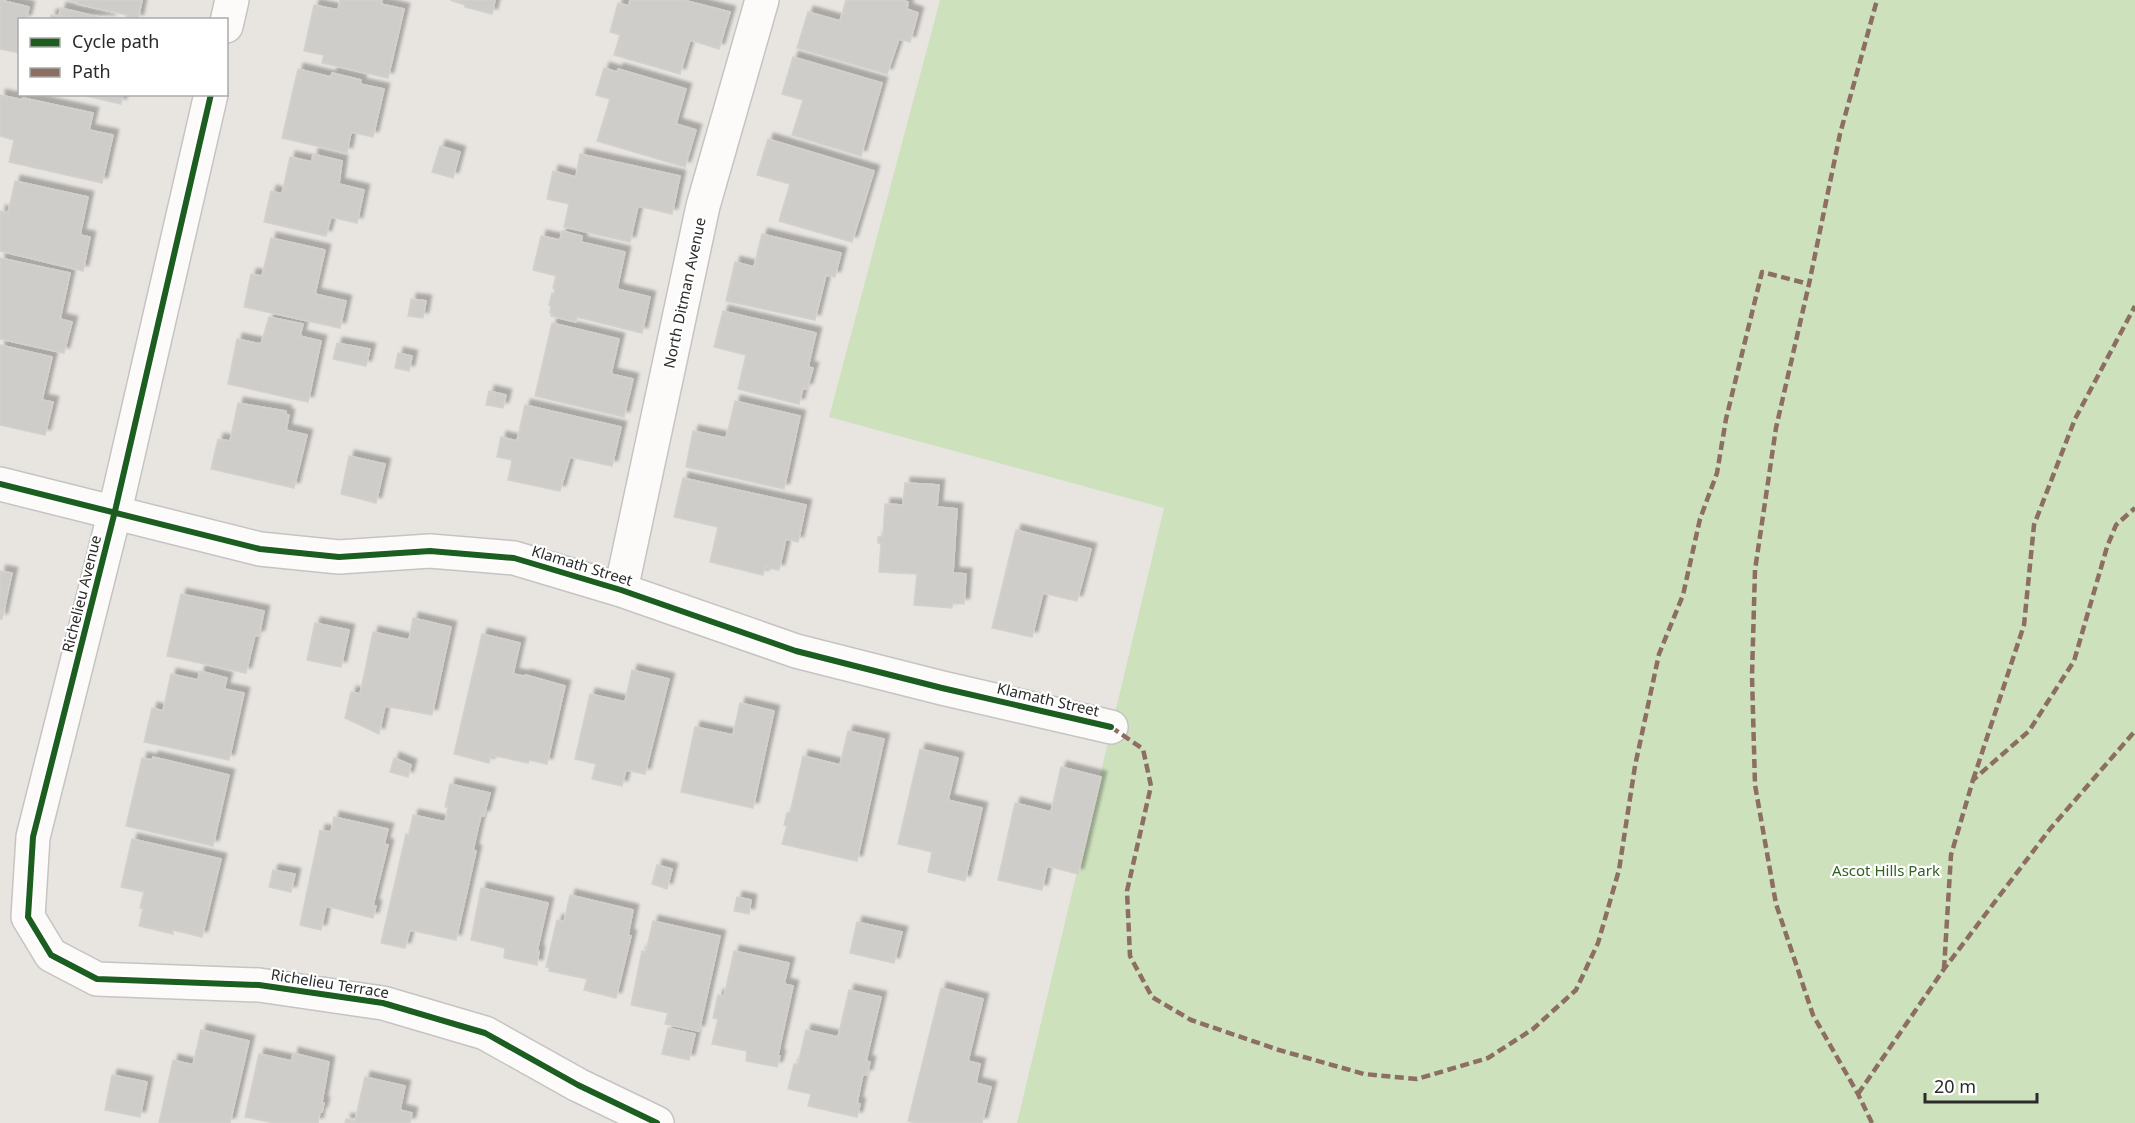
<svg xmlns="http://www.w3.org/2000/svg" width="2135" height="1123" viewBox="0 0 2135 1123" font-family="'Noto Sans',sans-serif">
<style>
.green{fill:#cde1bd}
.building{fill:#cfcdca;stroke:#d3d1cd;stroke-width:1.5;filter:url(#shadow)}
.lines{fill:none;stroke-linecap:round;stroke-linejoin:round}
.street-casing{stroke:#c4c4c3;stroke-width:36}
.street{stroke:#fcfbfa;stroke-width:33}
.quiet{stroke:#8d6e63;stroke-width:4.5;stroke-dasharray:9 4.5;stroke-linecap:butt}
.cycleway-casing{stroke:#fff;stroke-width:10}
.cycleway{stroke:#1b5e20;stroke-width:6}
.labels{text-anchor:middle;stroke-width:4.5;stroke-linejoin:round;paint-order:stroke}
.street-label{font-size:15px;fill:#2b2b2b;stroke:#fff}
.park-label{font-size:15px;fill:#306220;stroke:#fff}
</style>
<defs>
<filter id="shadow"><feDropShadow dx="5.5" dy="-5.5" stdDeviation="1.5" flood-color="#0004"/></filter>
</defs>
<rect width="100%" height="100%" fill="#e8e5e1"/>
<path class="green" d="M940,0H2135V1123H1017L1164,508L829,417Z"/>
<path class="building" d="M0,0L29,7L26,20H20V53L0,49Z
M68,0H142L138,20L126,17L127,15L77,4V2Z
M340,0H382L381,4L404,9L388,78L322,63L324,55L304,51L314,5L338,10Z
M450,0H495L492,14L465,7V5Z
M630,0H683L730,12L719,49L690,40L680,74L614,55L620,35L610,32L618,3L629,6Z
M846,0H902L908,2L907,9L918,13L910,42L899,39L887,74L797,48L808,12L840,21Z
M61,8L111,20H50L51,15L72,19V18L59,15Z
M793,57L882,83L861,156L792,135L803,100L782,94Z
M604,68L617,72L618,69L686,89L676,124L696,130L685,167L597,141L610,99L596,95Z
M298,69L331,77L332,73L361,80L360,84L384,89L373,137L351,132L347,153L282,138Z
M78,94H123L121,104Z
M0,95L23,100V98L93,113L89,130L113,135L102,183L9,162L14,140L0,136Z
M768,139L874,171L852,242L779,221L790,184L757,175Z
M440,146L460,152L453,178L432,172Z
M313,154L342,161L339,184L364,190L357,223L331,217L326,236L264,222L271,191L282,194L290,157L312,162Z
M580,154L680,176L672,214L638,206L630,242L564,227L569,204L547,199L553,171L576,177Z
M15,181L88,197L80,235L90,237L83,271L0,251V211L8,213Z
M562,231L582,236L581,242L625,252L617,289L650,297L642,333L577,317L576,322L551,316L552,313H550L551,306L549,305L552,293L554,294L555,289L553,288L556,276L533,270L541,236L560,240Z
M762,234L841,253L835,277L826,275L815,320L726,301L735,262L754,267Z
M271,238L325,250L315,294L346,301L340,328L244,307L251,274L262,276Z
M0,258L70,273L60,319L72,322L64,353L0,339Z
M411,299L426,301L423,318L408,316Z
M723,311L816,333L808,367L813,368L807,389L803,388L799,404L738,389L746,355L714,347Z
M269,317L303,324L300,336L321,341L308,402L228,384L237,339L261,344Z
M552,323L619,339L611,374L633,379L624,417L535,396Z
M337,343L370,349L366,366L333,359Z
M0,345L52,357L42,400L53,402L45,435L0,425Z
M398,353L412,356L409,371L395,368Z
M489,391L506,395L503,408L486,405Z
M735,401L800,416L784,489L686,467L693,431L726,438Z
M238,403L286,411L285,414L289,415L286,430L307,435L294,488L211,469L218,439L230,441Z
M525,405L621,427L612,466L570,457L560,491L508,480L512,460L497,457L501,437L517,441Z
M349,456L385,464L376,503L341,494Z
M683,478L806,505L798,542L786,539L779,570L765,567L763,575L710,562L718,527L674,517Z
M905,483L939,485L937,507L957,509L953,573L966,574L964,604L952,603V608L914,605L917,574L879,572L881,543H878V537L883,536L885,504L903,505Z
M1016,530L1091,549L1077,601L1043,593L1032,637L992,628Z
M0,571L12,573L2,619H0Z
M181,594L264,611L259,636L255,635L246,673L167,656Z
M413,618L451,627L432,715L385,706L379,734L345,718L351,692L360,694L373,632L409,640Z
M315,623L349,630L341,667L307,660Z
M482,634L520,643L513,674L523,676L526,675L565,686L547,764L529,760L528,763L491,755L489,763L454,754Z
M632,670L669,679L645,774L626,770L622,786L592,779L596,764L575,759L590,694L625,702Z
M200,671L227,678L224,689L244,693L229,760L144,742L152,708L163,711L171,674L198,680Z
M740,703L774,711L753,808L681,792L695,727L733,735Z
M848,731L884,739L857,861L782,844L787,826L784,825L787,813H790L803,756L840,765Z
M920,749L958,758L948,800L982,808L965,881L928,872L932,852L898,844Z
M153,757L229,775L213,846L126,826L142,758L152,760Z
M394,758L411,765L408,777L390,772Z
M1061,767L1101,777L1078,874L1047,866L1042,890L998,880L1015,803L1051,812Z
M450,784L490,793L484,816L481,815L473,850L476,851L456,940L410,930L405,948L381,943L406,834L409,835L413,815L445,822L448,807H445Z
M334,817L388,829L384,844L388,845L373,905L376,906L373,918L326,906L321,930L300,925L320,830L331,832Z
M132,839L221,859L202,937L173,930V934L139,926L143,909L140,908L144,892L121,887Z
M657,865L672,869L667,889L652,884Z
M273,870L295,874L291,892L269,887Z
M481,888L548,903L537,951H539L537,965L504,958L505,948L471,940Z
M570,895L633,910L628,935L631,936L616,998L584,990L587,979L549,971L550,968L546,967L557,920L564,922Z
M737,897L751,900L749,914L734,911Z
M653,921L720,936L699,1031L665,1024L668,1013L631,1005L642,951L646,952Z
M857,922L902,932L894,963L850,953Z
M734,951L789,963L784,984L793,986L778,1055L780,1056L777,1067L746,1061L747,1051L712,1044L718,1019L713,1018L718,995L724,997Z
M941,988L983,999L968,1061L980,1064L976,1083L991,1087L982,1123H915L908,1121Z
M849,990L881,997L866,1061L870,1062L867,1075L863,1074L857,1103L860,1104L857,1117L808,1106L811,1094L788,1089L794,1064H798L806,1030L838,1037Z
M668,1028L695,1034L689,1060L662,1054Z
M201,1030L249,1041L230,1123H159L173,1060L193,1065Z
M293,1053L329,1062L322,1102L324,1103L322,1112H320L318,1123H274L245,1117L259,1054L292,1061Z
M112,1075L147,1082L140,1117L105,1110Z
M365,1077L405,1086L400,1110L412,1113L410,1123H345L346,1119L355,1121Z"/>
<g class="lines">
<g class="street-casing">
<path id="street" d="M226,26L232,0
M211,94L115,511L33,837L28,917L51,955L97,979L259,985L383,1003L485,1033L578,1085L657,1123
M0,484L260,549L339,557L430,551L514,558L621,590L796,651L942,688L1111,727
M621,590L703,206L762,0"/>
</g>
<use href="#street" class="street"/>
<path class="quiet" d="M1111,727L1143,749L1151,786L1127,891L1130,956L1152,997L1191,1020L1279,1050L1364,1074L1417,1079L1488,1058L1533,1029L1576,990L1598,943L1619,870L1635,766L1659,654L1683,595L1700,519L1717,473L1726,419L1762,272L1809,284
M1973,780L2024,625L2034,525L2075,419L2135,306
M1944,969L1951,855L1973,780L2029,731L2074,661L2107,547L2116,525L2135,508
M1858,1094L1944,969L2050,829L2135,731
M1872,1123L1858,1094L1813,1015L1776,904L1755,785L1752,676L1755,570L1776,428L1809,284L1840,134L1877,0"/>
<g class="cycleway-casing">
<path id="cycleway" d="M211,94L115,511L33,837L28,917L51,955L97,979L259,985L383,1003L485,1033L578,1085L657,1123
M0,484L260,549L339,557L430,551L514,558L621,590L796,651L942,688L1111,727"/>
</g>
<use href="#cycleway" class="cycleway"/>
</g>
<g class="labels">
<g class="street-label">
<text transform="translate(685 293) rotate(-78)" y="5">North Ditman Avenue</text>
<text transform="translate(582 566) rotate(17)" y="5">Klamath Street</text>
<text transform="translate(82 594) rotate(-76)" y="5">Richelieu Avenue</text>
<text transform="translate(1048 700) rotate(13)" y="5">Klamath Street</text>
<text transform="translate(330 984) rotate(9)" y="5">Richelieu Terrace</text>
</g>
<g class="park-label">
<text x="1886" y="876">Ascot Hills Park</text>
</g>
</g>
<rect x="18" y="18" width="210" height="78" fill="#ffffff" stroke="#aaaaaa" stroke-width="1.5"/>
<rect x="30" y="38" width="30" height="9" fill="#1b5e20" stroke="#aaaaaa" stroke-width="1.5"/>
<text x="72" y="48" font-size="18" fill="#2b2b2b">Cycle path</text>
<rect x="30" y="68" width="30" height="9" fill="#8d6e63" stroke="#aaaaaa" stroke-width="1.5"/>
<text x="72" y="78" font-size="18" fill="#2b2b2b">Path</text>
<path d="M1925 1093v9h112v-9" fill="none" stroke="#2b2b2b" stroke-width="3"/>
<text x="1934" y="1093" font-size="18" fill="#2b2b2b" stroke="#ffffff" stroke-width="4.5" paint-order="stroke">20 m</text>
</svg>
